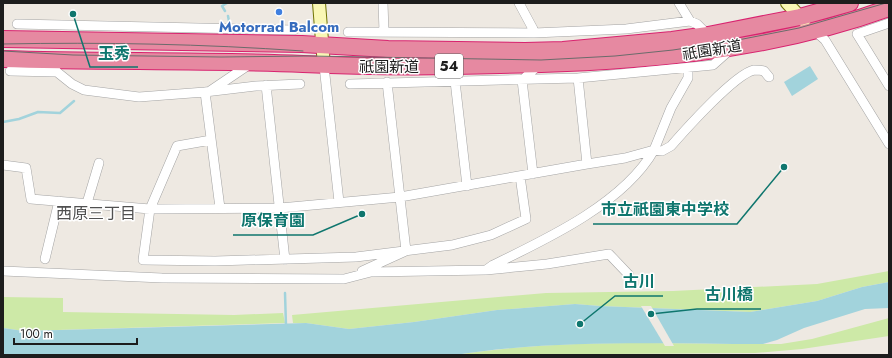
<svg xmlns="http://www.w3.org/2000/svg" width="892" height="358" viewBox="0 0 892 358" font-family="Jost,'Noto Sans JP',sans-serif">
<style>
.grass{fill:#cde9a7}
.water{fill:#a2d3dc}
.pier{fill:#eee9e2}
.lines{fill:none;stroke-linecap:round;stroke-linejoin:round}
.stream{stroke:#a2d3dc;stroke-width:2.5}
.street-casing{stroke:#a4a4a4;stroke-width:10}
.secondary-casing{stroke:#6f7304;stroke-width:14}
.highway-casing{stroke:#d8236f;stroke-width:18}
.street{stroke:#fff;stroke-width:9}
.secondary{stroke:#f9f7b5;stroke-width:12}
.highway{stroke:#e689a1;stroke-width:16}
.tram{stroke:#6b6b6b;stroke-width:1}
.shop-dot{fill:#3f7fe0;stroke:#fff;stroke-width:1.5}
.labels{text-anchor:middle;stroke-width:3;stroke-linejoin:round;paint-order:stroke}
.shield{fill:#fff;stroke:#616161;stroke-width:1}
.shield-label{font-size:14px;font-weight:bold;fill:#1d1d1d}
.shop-label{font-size:15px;font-weight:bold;fill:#366cbe;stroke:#fff}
.street-label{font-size:15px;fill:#1d1d1d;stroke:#fff}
.neighbourhood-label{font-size:16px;fill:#505050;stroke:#fff}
.leader{fill:none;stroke:#0f766e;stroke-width:1.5}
.callout-dot{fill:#0f766e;stroke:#fff;stroke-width:1.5}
.callout-label{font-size:16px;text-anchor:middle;font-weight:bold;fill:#0f766e;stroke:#fff;stroke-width:3;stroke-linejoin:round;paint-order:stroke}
</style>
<rect width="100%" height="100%" fill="#eee9e2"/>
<path class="grass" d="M889,271V282L862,287L817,301L750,312L600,306L575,304L497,310L414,322L349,329L306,323H293L292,315L546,293L673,291L817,284Z
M3,297L63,298V312L234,315L283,313L285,323L24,331L3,328Z
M889,318V336L802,349L755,353L455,355C562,338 672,344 781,344L812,339Z"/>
<path class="water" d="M810,66L818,79L792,96L784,82Z
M889,282V308L865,309L804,328L777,340L763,344C661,344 557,339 455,355H3V328L24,331L306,323L349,329L414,322L497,310L575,304L600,306L750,312L817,301L862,287Z"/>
<path class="pier" d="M641,306H651L674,346H665Z"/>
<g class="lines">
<path class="stream" d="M225,11L222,6L227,3
M228,16L229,21
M3,122L19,119L38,112L60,113L74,101
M285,293L286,326"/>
<g class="street-casing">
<path id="street" d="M383,3L384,32
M519,3L533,29L534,33
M679,3L690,21
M889,23L857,34L889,86
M17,24L294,30
M815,31L825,40L889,144
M348,32L534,33L626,29L690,21L697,24L708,35
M48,60L57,72L72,84L84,90L139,97L205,92L256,86L300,84
M324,66L339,202
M10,71L57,72
M455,81L467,186
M350,84L578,78L713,65L731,49
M266,85L285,260
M210,91L250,64
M205,92L220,208
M211,140L177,146L150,209L143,260L215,261L356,257L452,245L491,235L526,219L520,176
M587,164L625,158L654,150L671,108L688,78V68
M3,165L26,168L31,199L150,209L280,208L400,197L587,164L578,78
M533,174L522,80L539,65
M87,203L99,163
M45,259L59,201
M486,270L493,265C547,239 624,203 654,150L662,151L671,146C685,130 735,74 754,70C757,70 761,70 764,71L769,77
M3,271L162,278L344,279L371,272L486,270L547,264L609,254L629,275
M362,271L406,251L387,82"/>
</g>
<g class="secondary-casing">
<path id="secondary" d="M319,3L324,66
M787,3L804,21"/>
</g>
<g class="highway-casing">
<path id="highway" d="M3,39L302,44L388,49L525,51L563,50L672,40L708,35L800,17L850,3
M3,59C103,62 203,60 303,64C369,67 435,67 500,65C631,63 765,53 889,8"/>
</g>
<use href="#street" class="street"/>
<use href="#secondary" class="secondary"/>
<use href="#highway" class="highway"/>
<path class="tram" d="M3,44C103,42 203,44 303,51
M3,51L73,55L221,57L309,56L541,60L615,56L673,50L738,40L799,28L886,3"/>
</g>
<circle class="shop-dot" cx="279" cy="12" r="4"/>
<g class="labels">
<rect class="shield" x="435" y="54" width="28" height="24" rx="3"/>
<g class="shield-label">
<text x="449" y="71">54</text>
</g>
<g class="shop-label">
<text x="279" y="32">Motorrad Balcom</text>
</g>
<g class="street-label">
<text transform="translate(712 50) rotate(-9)" y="5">祇園新道</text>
<text x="389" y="72">祇園新道</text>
</g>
<g class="neighbourhood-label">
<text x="96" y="219">西原三丁目</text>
</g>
</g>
<path class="leader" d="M73 14L90 67H138M784 167L737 224H593M362 214L313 235H233M580 324L615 296H663M651 314L697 309H761"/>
<g class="callout-dot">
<circle cx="73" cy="14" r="4"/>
<circle cx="784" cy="167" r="4"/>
<circle cx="362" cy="214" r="4"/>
<circle cx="580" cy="324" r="4"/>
<circle cx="651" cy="314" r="4"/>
</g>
<g class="callout-label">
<text x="114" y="59">玉秀</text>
<text x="665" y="215">市立祇園東中学校</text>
<text x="273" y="226">原保育園</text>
<text x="639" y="287">古川</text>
<text x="729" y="300">古川橋</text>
</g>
<rect width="892" height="358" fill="none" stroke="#1d1d1d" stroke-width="8"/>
<path d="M14 338v6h123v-6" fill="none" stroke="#1d1d1d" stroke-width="2"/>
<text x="20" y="338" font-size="12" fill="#1d1d1d" stroke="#ffffff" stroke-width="3" paint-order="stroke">100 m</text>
</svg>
